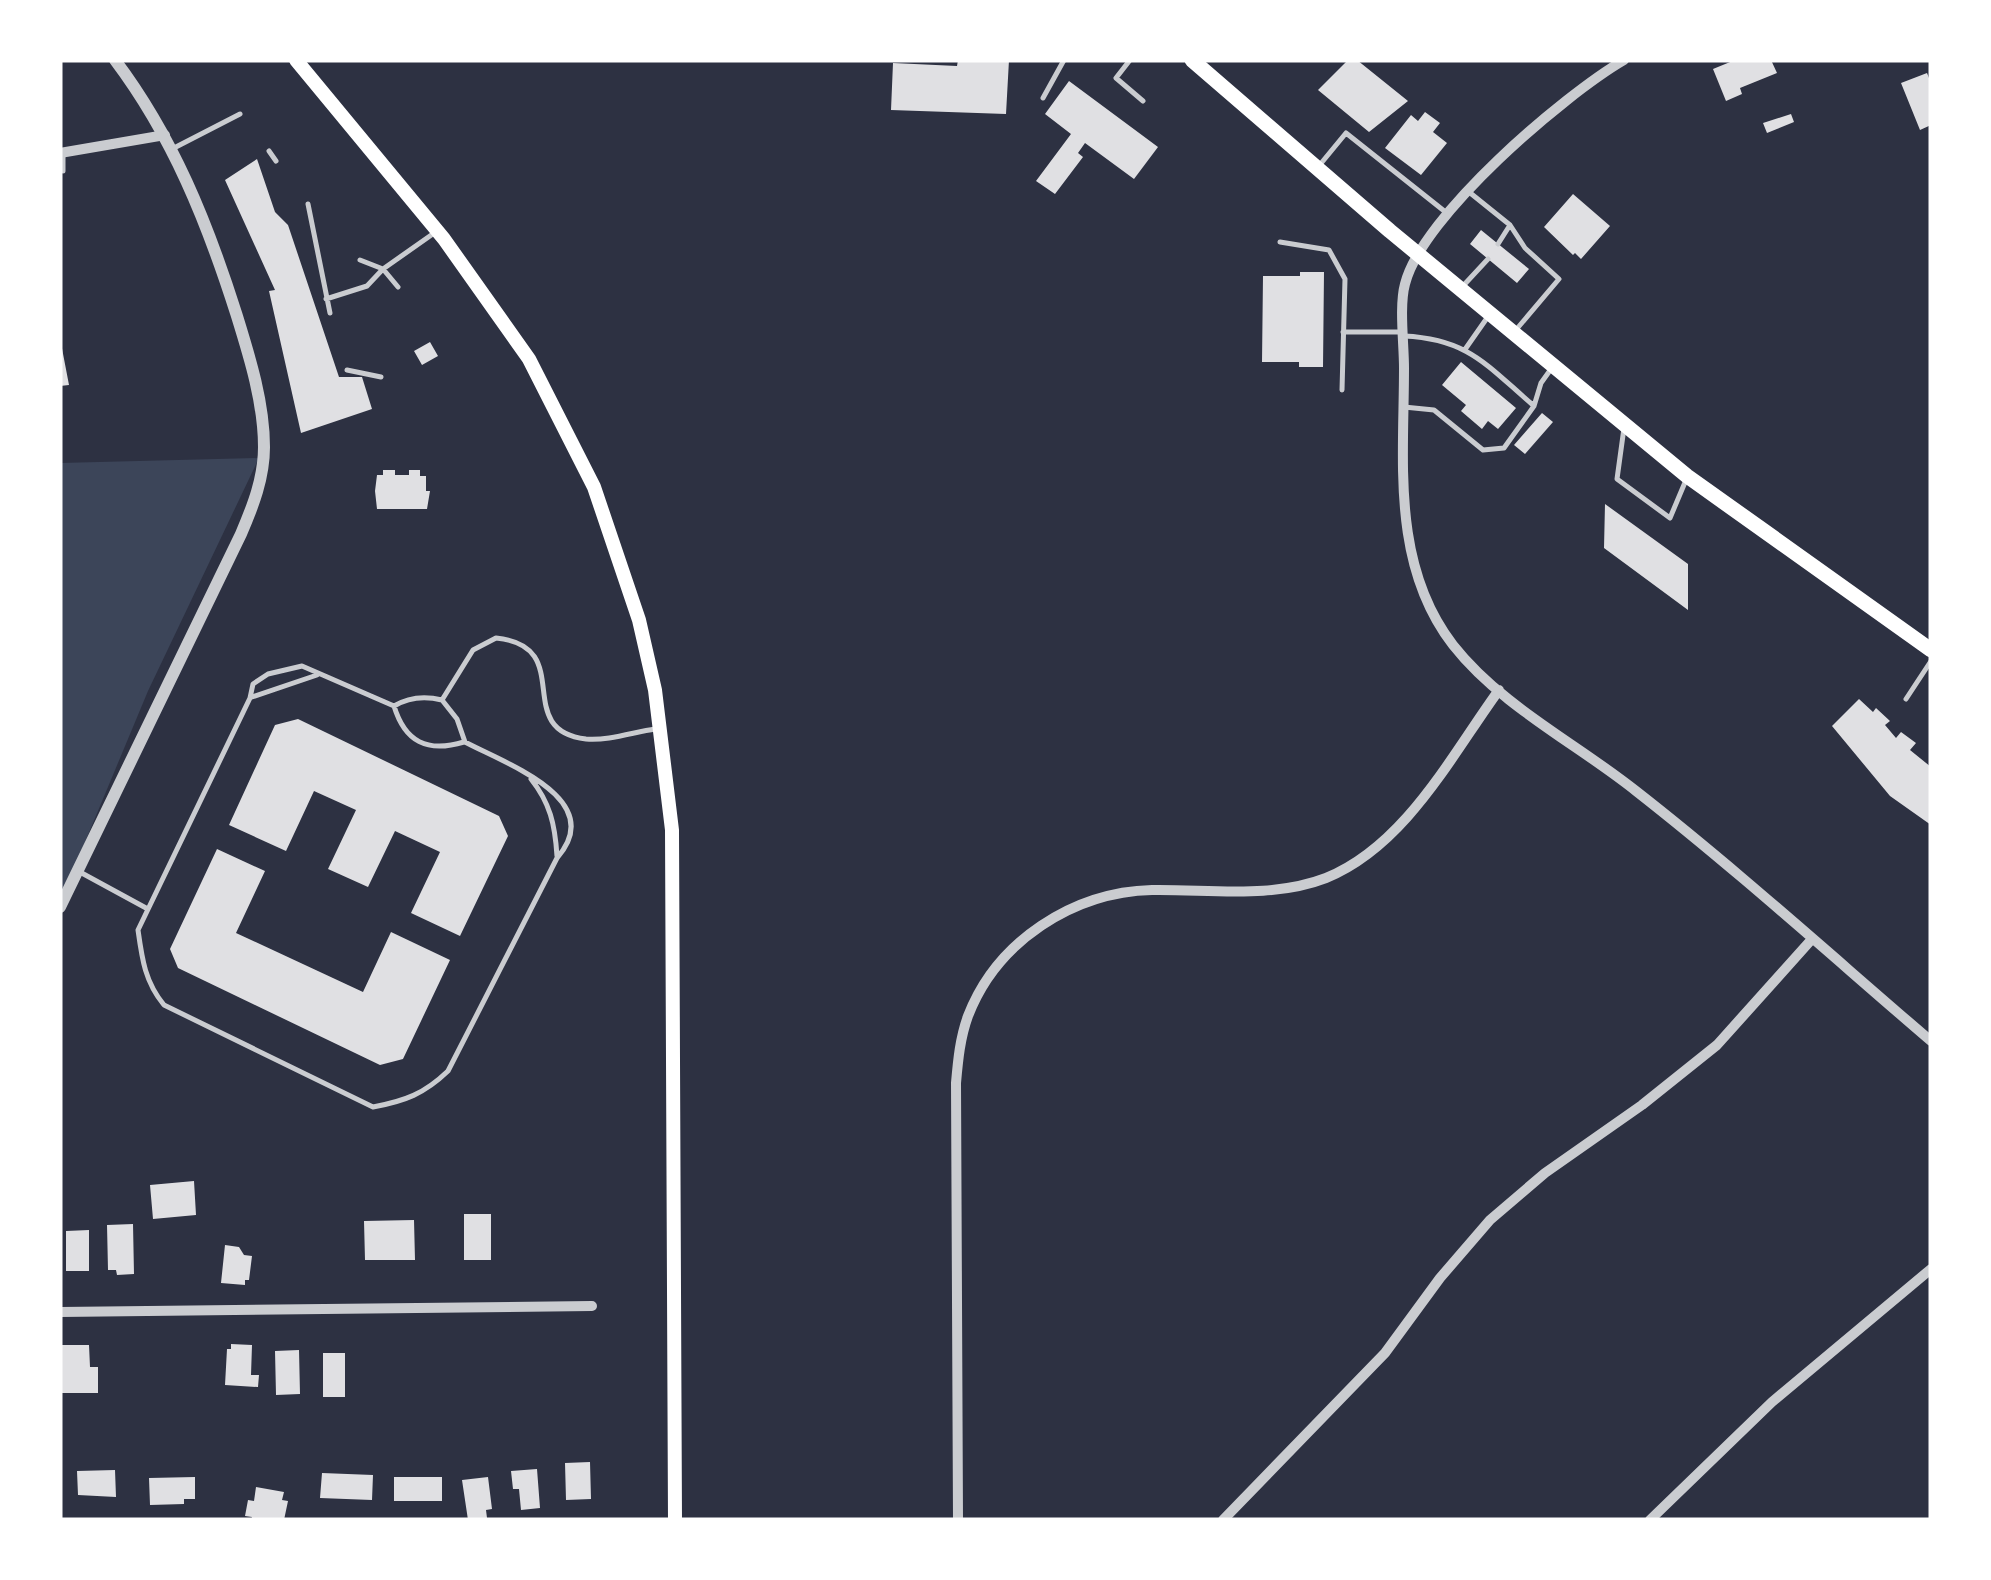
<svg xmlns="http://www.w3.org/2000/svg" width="1991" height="1580" viewBox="0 0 1991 1580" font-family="'Fira Sans',sans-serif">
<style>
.green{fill:#3c4559}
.building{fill:#e0e0e3}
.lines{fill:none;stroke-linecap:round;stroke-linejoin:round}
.service{stroke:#caccd0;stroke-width:5}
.minor{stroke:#caccd0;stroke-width:10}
.tertiary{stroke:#caccd0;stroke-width:12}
.secondary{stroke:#fff;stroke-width:14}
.primary{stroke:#fff;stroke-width:15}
</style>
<rect width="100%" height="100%" fill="#2d3142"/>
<path class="green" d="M259,458L148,691L60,902V463Z"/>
<path class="building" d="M958,60H1009L1006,114L891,110L893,63L957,66Z
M1348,60H1357L1408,101L1369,132L1318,90Z
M1735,60H1771L1777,73L1740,88L1742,94L1726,101L1713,69Z
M1927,73L1931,83V125L1920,130L1901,83Z
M1069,81L1158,147L1134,179L1085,143L1078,153L1083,157L1055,194L1036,181L1071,134L1045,114Z
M1425,112L1440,123L1433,132L1447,143L1421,175L1385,148L1411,115L1418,121Z
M1791,114L1794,122L1767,133L1763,123Z
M257,159L275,212L288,225L339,377H362L372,409L301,433L269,291L275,290L225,180Z
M1573,194L1610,226L1581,259L1575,253L1573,255L1544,227Z
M1481,230L1529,269L1517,283L1470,244Z
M1300,272H1324L1323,367H1299V362H1262L1263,276H1300Z
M60,338L69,385L60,386Z
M430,342L438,356L422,365L414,351Z
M1461,362L1516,408L1498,429L1488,421L1482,429L1461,411L1466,405L1442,385Z
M1542,413L1553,422L1525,454L1514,445Z
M383,470H395V475H409V470H420V476H426V491H430L427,509H377L375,491L377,475H383Z
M1605,504L1688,564V610L1604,548Z
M1859,699L1873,712L1876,708L1890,721L1885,725L1896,738L1901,732L1916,743L1910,750L1931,767V825L1890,796L1832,726Z
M298,719L499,816L508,836L460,936L411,913L440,852L395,831L368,887L328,869L356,810L314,791L286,851L229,825L275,725Z
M217,849L265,871L236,933L363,992L391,932L450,960L403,1059L380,1065L178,968L170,949Z
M194,1181L196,1215L153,1219L150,1185Z
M464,1214H491V1260H464Z
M414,1220L415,1260H365L364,1221Z
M133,1224L134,1274L117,1275L116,1270H108L107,1225Z
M89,1230V1271H66V1231Z
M225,1245L239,1247L244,1255L252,1256L249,1280H245V1285L221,1283Z
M231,1344L252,1345L251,1375H259L258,1387L225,1385L227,1349H231Z
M60,1345H89L90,1367H98V1393H60Z
M299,1350L300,1394L276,1395L275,1351Z
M323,1353H345V1397H323Z
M590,1462L591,1499L566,1500L565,1463Z
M537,1469L540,1508L521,1510L519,1489H513L511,1471Z
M115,1470L116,1497L78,1495L77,1471Z
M322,1473L373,1475L372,1500L320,1498Z
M195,1477V1499H184V1504L150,1505L149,1478Z
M394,1477H442V1501H394Z
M488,1477L492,1509L486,1510L487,1518L468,1520L462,1480Z
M256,1487L284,1492L282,1500L288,1501L284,1520H251L252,1517L245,1516L248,1500L254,1501Z"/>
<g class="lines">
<path class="service" d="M1130,60L1116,78L1143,101
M1043,98L1064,60
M172,149L240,114
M269,151L276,161
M63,154V171
M1318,167L1346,133L1448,214
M1469,192L1510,225L1525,248L1559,279L1515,331
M308,204L330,313
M1280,242L1329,250L1345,279L1342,390
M1498,244L1510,225
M360,260L383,269L398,287
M1462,287L1488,259
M326,299L367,286L383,269L437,231
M1343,332H1400
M1404,336C1469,339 1487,366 1533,405
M1466,348L1487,318
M347,370L381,377
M1404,407L1434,410L1483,450L1504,448L1534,406L1541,383L1551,369
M1624,428L1617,479L1670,518L1686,480
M252,697L317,675
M1906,699L1931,661
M442,700C426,696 409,697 394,706L302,666L268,674L253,684L250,698L138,930C142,959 145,982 164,1005L373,1107C405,1101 424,1094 448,1071L557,858C609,799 504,763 465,742L457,719L442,700L473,650L496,638C578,646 510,730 586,739C608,741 634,732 655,729
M394,706C405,742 427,753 464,742
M531,779C550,803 555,824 557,856
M78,871L146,908"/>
<path class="minor" d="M1624,60C1564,95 1422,216 1405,284C1399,306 1404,344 1404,368C1404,462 1391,565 1453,645C1501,706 1576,743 1636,791C1737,870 1833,957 1931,1041
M60,153L165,135
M60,1312L592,1306
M958,1520L956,1083C958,1060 960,1038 968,1016C997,941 1073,892 1152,890C1209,889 1272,899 1326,878C1405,846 1451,756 1499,690
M1223,1520L1385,1353L1440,1278L1490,1220L1545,1173L1642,1105L1717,1045L1812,939
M1650,1520L1772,1402L1931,1269"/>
<path class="tertiary" d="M60,907L241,534C253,506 264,478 264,447C264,402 249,355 236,313C207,222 173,137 115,60"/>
<path class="secondary" d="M296,60L444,239L529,359L594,487L639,620L655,690L672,830L675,1520"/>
<path class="primary" d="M1192,60L1390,231L1687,476L1931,650"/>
</g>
<rect width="1991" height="1580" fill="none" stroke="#ffffff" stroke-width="125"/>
</svg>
